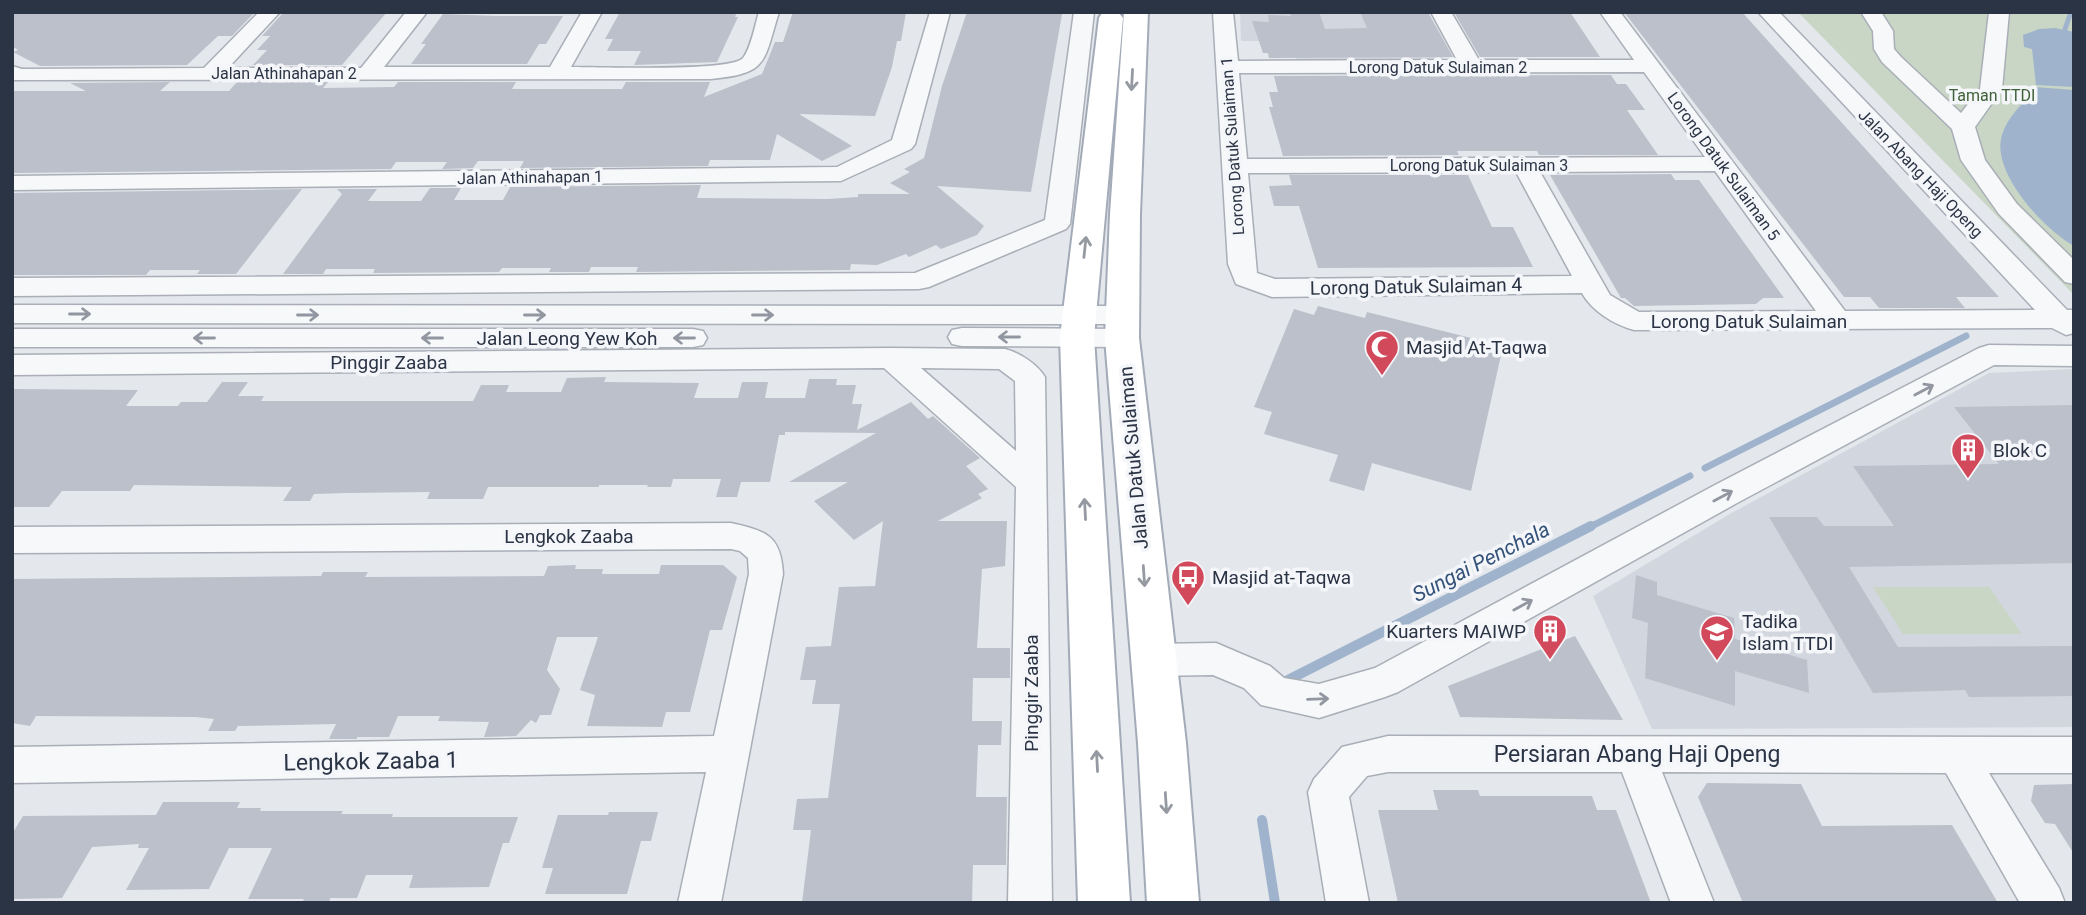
<svg xmlns="http://www.w3.org/2000/svg" width="2086" height="915" viewBox="0 0 2086 915" font-family="Roboto,sans-serif">
<style>
.built{fill:#d2d6de}
.green{fill:#c9d6c5}
.water{fill:#9fb4cc}
.lines{fill:none;stroke-linecap:round;stroke-linejoin:round}
.stream-far2{stroke:#9fb4cc;stroke-width:5}
.stream-far1{stroke:#9fb4cc;stroke-width:7}
.stream{stroke:#9fb4cc;stroke-width:10}
.building{fill:#bbc0ca}
.minor-casing{stroke:#a9aeb7;stroke-width:3}
.major-casing{stroke:#a3abb8;stroke-width:4}
.minor{fill:#f7f8fa;fill-rule:evenodd}
.major{fill:#fff;fill-rule:evenodd}
.oneway{stroke:#959aa2}
.oneway2{stroke:#9196a0}
.labels{text-anchor:middle;stroke-width:7;stroke-linejoin:round;paint-order:stroke}
.far-street-label{font-size:16px;fill:#2b3445;stroke:#f4f6f9}
.far-park-label{font-size:16px;fill:#3f6138;stroke:#f4f6f9}
.street-label{font-size:19px;fill:#2b3445;stroke:#f4f6f9}
.poi-label{font-size:19px;fill:#2b3445;stroke:#f4f6f9;text-anchor:start}
.water-label{font-size:21px;font-style:italic;fill:#34527a;stroke:#f4f6f9}
.near-street-label{font-size:23px;fill:#2b3445;stroke:#f4f6f9}
</style>
<rect width="100%" height="100%" fill="#e4e7ec"/>
<path class="built" d="M1240,12H1425L1447,55L1438,61H1297L1290,41H1241Z
M2074,369V727L1652,729L1593,596L1728,515L1989,373Z"/>
<path class="green" d="M1798,12H2074V295Z
M1873,587H1989L2022,634H1903Z"/>
<path class="water" d="M2055,28L2074,32V87L2036,85L2032,49L2024,47L2023,35L2039,29Z
M2035,87L2074,90V246C2045,230 1990,172 2002,135C2008,115 2024,104 2035,87Z"/>
<g class="lines">
<path class="stream-far2" d="M2066,39L2065,29L2071,12"/>
<path class="stream-far1" d="M1705,468L1966,336
M1588,528L1690,476"/>
<path class="stream" d="M1288,680L1591,526
M1262,820L1275,903"/>
</g>
<path class="building" d="M12,12H162L253,14L232,36H218L187,65L40,66L13,52L18,50L12,46Z
M296,12H387L342,65H253L267,50H257L270,36H262L282,14Z
M620,12H737L735,17H738L717,62L634,65L641,51H607L613,39H605Z
M793,12H906L901,41H897L892,67L875,116L799,114L852,146L822,161L777,134L770,160H710L708,166L520,168L524,161H478L473,168L442,169L447,162H396L391,169L12,173V91H86L70,83L170,82L160,91H229L237,82H328L323,88L394,87L398,82H516L512,89H622L626,82H710L704,97L762,74L775,42H783Z
M967,12L1062,14L1031,192L937,186L984,226L977,235L941,249L936,245L909,257L906,254L877,265L851,264L850,270L636,272L638,267H591L589,272H549L551,268H502L499,272L373,273L375,269H326L323,274H283L342,194L337,189H377L368,201H421L430,188H461L454,200H503L510,187L701,185L697,198L828,199L858,197V194H910L890,183L910,172L904,169L924,158L942,86Z
M1290,12H1319L1325,29L1367,28L1360,12L1429,14L1453,57L1269,58L1268,53H1263L1252,21L1269,22L1268,15L1291,16Z
M1471,12H1570L1600,57H1480L1455,14Z
M1624,12H1742L1999,297H1956L1965,308H1879L1870,297H1844Z
M443,14L496,16H563L546,44H539L527,64H411L426,44H421Z
M1611,75L1617,84H1626L1645,110H1627L1658,155H1539L1537,151H1457L1459,155L1283,156L1269,107H1273L1269,92H1278L1274,76Z
M1671,174L1675,180H1699L1784,298H1763L1756,304L1634,306L1625,298H1621L1550,175Z
M1289,175H1468L1492,227H1513L1533,267L1318,268L1299,206H1274L1269,186L1292,185Z
M302,189L236,274H197L200,270H150L146,275H12V193Z
M1318,306L1365,318L1367,312L1503,346L1471,491L1372,463L1364,491L1329,481L1338,455L1264,434L1272,412L1254,407L1294,309L1314,315Z
M606,377L604,382L699,383L694,398H738L742,382H768L765,398H805L809,379H837L836,385H856L852,404H862L857,430L911,402L928,419L933,416L980,458L966,466L988,489L978,494L982,498L938,521H1007L1005,566L982,569L977,648H1010V678H973L972,721H1002L1001,745H978L976,797H1007L1006,865H973L972,903H802L811,830H793L797,799L828,798L840,704H812L816,680H800L806,647L831,646L839,587L875,586L883,521L854,540L814,501L848,482H789L876,433L785,432V435H779L770,482H741L737,497H716L721,479H673L671,487H647L648,485H599V487H488L483,499H427L430,492L347,493L314,494L310,501H283L292,487L134,485L130,491H62L49,507H12V389L138,390L126,406H178L181,402H207L222,382H248L238,396H264L261,401H473L481,385H509L506,392H561L567,378Z
M2074,405V563L1849,567L1898,647L2074,646V696L1969,697L1965,690L1873,693L1769,517H1817L1824,526H1894L1853,466L1999,464L1954,407Z
M576,565L575,569H603L602,574H659L661,565H723L737,577L722,630H710L690,712H666L662,727L587,726L595,695L580,690L598,637H557L547,670L560,689L551,715H540L536,723L531,720L516,736L484,737L489,722L438,721L440,716H398L389,737H357V739H329L336,724L238,726L235,731H208L214,719L196,717L36,716L30,726L12,723V579L321,576L323,572H368L365,577L544,576L548,566Z
M1636,575L1657,582V595L1734,618L1735,639L1807,660L1809,693L1735,671V706L1645,678L1648,623L1632,618Z
M1575,636L1623,720L1460,717L1448,686Z
M1707,783L1801,784L1822,826L1952,825L1998,903H1743L1698,797Z
M2074,784V854L2055,824L2045,823L2031,801L2034,785Z
M1433,790H1478L1480,796H1592L1597,810H1616L1651,903H1398L1378,810H1438Z
M163,802H240L237,808H261L260,811H343L341,814H393L392,817H518L509,843H503L489,887L409,888L413,875H366L357,898H330L329,903H302L304,899H248L272,848H229L209,889L126,890L149,848H138L139,844L92,847L62,898L12,899V834L23,816L156,815Z
M609,812H658L651,841H641L627,894H545L553,868H542L558,815H608Z"/>
<g class="lines">
<g class="minor-casing">
<path id="minor" d="M259,12H280L228,68H361L406,12H427L384,67H550L582,12H602L571,67C596,67 732,72 743,58C751,48 755,25 759,12H779C763,63 769,73 711,79L12,80V66L22,69L204,68Z
M930,12H950L915,144L911,149L841,181L12,190V176L837,167L892,140Z
M1074,12H1094L1070,224L1066,229L929,287L919,289L12,296V278L915,273L1045,220Z
M1213,12H1233L1238,61L1457,60L1431,12H1451L1479,60H1634L1600,12H1620L1845,311L2035,310L1758,12H1779L2067,310H2074V333L2066,335L2052,328L1634,330C1613,324 1592,311 1582,293L1272,297L1236,284L1228,264ZM1644,72L1705,157L1247,159L1239,73ZM1715,171L1816,311L1639,312L1610,295L1540,172ZM1516,172L1572,276L1275,279L1257,273L1248,173Z
M1861,12H1881L1893,31L1894,49L1901,57L1961,113L1980,89L1989,12H2009L2002,89L1975,127L1985,160L2017,204L2074,260V284L2065,282L1999,214L1961,160L1952,129L1882,62L1874,49L1873,31Z
M12,305L1121,306L1131,309L1135,315L1131,321L1121,324L12,323Z
M962,328L1122,329L1132,331L1136,338L1132,345L1122,347L962,346L952,344L948,337L952,330Z
M12,329H693L703,331L707,338L703,345L693,347H12Z
M1989,345L2074,346V366L1994,365L1737,503L1398,692L1385,697L1319,718L1261,705L1244,688L1213,675L1153,676L1140,671L1135,660L1140,649L1153,644L1216,643L1270,666L1284,678L1319,684L1375,668L1715,485L1979,348Z
M891,348L1005,349C1020,353 1037,364 1045,377L1052,903H1008L1016,487L884,368L12,375V355ZM921,368L999,369L1015,381L1016,451Z
M731,523C766,531 781,535 783,574L721,903H678L706,772L12,783V747L714,736L749,574L748,558L740,551L731,549L12,553V527Z
M1388,736L2074,737V773H1989L2059,888L2065,903H2020L1946,773L1662,772L1714,903H1671L1622,772H1388L1367,776L1349,797L1369,903H1326L1308,792L1314,779L1342,747Z"/>
</g>
<g class="major-casing">
<path id="major" d="M1118,12L1123,18L1094,337L1130,903H1078L1060,337L1099,18L1102,13Z
M1124,12H1148L1140,214L1139,338L1186,743L1199,903H1147L1138,743L1105,338L1110,214Z"/>
</g>
<use href="#minor" class="minor"/>
<use href="#major" class="major"/>
</g>
<defs><path id="oneway-shaft" d="M-6 0H5M1.5-3L5.5 0L1.5 3" fill="none" stroke-width="1.6" stroke-linecap="round" stroke-linejoin="round" transform="scale(1.75)"/></defs>
<g class="oneway">
<use href="#oneway-shaft" transform="translate(1132 80) rotate(93)"/>
<use href="#oneway-shaft" transform="translate(1085 247) rotate(-84)"/>
<use href="#oneway-shaft" transform="translate(1085 509) rotate(-93)"/>
<use href="#oneway-shaft" transform="translate(1144 576) rotate(86)"/>
<use href="#oneway-shaft" transform="translate(1097 761) rotate(-93)"/>
<use href="#oneway-shaft" transform="translate(1166 803) rotate(86)"/>
</g>
<g class="oneway2">
<use href="#oneway-shaft" transform="translate(80 314)"/>
<use href="#oneway-shaft" transform="translate(308 315)"/>
<use href="#oneway-shaft" transform="translate(535 315)"/>
<use href="#oneway-shaft" transform="translate(763 315)"/>
<use href="#oneway-shaft" transform="translate(1009 337) rotate(180)"/>
<use href="#oneway-shaft" transform="translate(204 338) rotate(180)"/>
<use href="#oneway-shaft" transform="translate(432 338) rotate(180)"/>
<use href="#oneway-shaft" transform="translate(684 338) rotate(180)"/>
<use href="#oneway-shaft" transform="translate(1924 390) rotate(-28)"/>
<use href="#oneway-shaft" transform="translate(1723 496) rotate(-28)"/>
<use href="#oneway-shaft" transform="translate(1523 605) rotate(-29)"/>
<use href="#oneway-shaft" transform="translate(1318 699) rotate(-2)"/>
</g>
<defs>
<g id="mosque-pin" transform="scale(1.75)"><path d="M0 17L-7.5 6A9.5 9.5 0 1 1 7.5 6Z" fill="#d1495b" stroke="#f4f6f9"/><path d="M3.5-4.9A6 6 0 1 0 3.5 4.9A5 5 0 1 1 3.5-4.9Z" fill="#fff"/></g>
<g id="building-pin" transform="scale(1.75)"><path d="M0 17L-7.5 6A9.5 9.5 0 1 1 7.5 6Z" fill="#d1495b" stroke="#f4f6f9"/><path d="M-4-6H4V6H1V3H-1V6H-4ZM-2.5-4.3h1.7v1.8h-1.7ZM.8-4.3h1.7v1.8H.8ZM-2.5-1h1.7V.8h-1.7ZM.8-1h1.7V.8H.8Z" fill="#fff"/></g>
<g id="bus-pin" transform="scale(1.75)"><path d="M0 17L-7.5 6A9.5 9.5 0 1 1 7.5 6Z" fill="#d1495b" stroke="#f4f6f9"/><path d="M-5-6H5V4H4V6H2V4H-2V6H-4V4H-5ZM-3.5-4V0h7V-4ZM-3.5 1.2v1.5H-2V1.2ZM2 1.2v1.5H3.5V1.2Z" fill="#fff"/></g>
<g id="school-pin" transform="scale(1.75)"><path d="M0 17L-7.5 6A9.5 9.5 0 1 1 7.5 6Z" fill="#d1495b" stroke="#f4f6f9"/><path d="M0-5L7-2L0 1L-7-2ZM-4 1L0 2.5L4 1V4Q0 6-4 4Z" fill="#fff"/></g>
</defs>
<g fill-rule="evenodd">
<use href="#mosque-pin" x="1382" y="347"/>
<use href="#building-pin" x="1968" y="450"/>
<use href="#bus-pin" x="1188" y="577"/>
<use href="#building-pin" x="1550" y="631"/>
<use href="#school-pin" x="1717" y="632"/>
</g>
<g class="labels">
<g class="far-street-label">
<text x="1438" y="73">Lorong Datuk Sulaiman 2</text>
<text x="284" y="79">Jalan Athinahapan 2</text>
<text transform="translate(1232 146) rotate(-94)" y="6">Lorong Datuk Sulaiman 1</text>
<text x="1479" y="171">Lorong Datuk Sulaiman 3</text>
<text transform="translate(1724 166) rotate(54)" y="6">Lorong Datuk Sulaiman 5</text>
<text transform="translate(1921 173) rotate(46)" y="6">Jalan Abang Haji Openg</text>
<text transform="translate(530 177) rotate(-1)" y="6">Jalan Athinahapan 1</text>
</g>
<g class="far-park-label">
<text x="1992" y="101">Taman TTDI</text>
</g>
<g class="street-label">
<text transform="translate(1416 286) rotate(-1)" y="7">Lorong Datuk Sulaiman 4</text>
<text x="1749" y="328">Lorong Datuk Sulaiman</text>
<text x="567" y="345">Jalan Leong Yew Koh</text>
<text x="389" y="369">Pinggir Zaaba</text>
<text transform="translate(1133 458) rotate(-95)" y="7">Jalan Datuk Sulaiman</text>
<text x="569" y="543">Lengkok Zaaba</text>
<text transform="translate(1031 693) rotate(-90)" y="7">Pinggir Zaaba</text>
</g>
<g class="poi-label">
<text x="1406" y="354">Masjid At-Taqwa</text>
<text x="1993" y="457">Blok C</text>
<text x="1212" y="584">Masjid at-Taqwa</text>
<text x="1742" y="628">Tadika<tspan x="1742" dy="22">Islam TTDI</tspan></text>
<text x="1526" y="638" text-anchor="end">Kuarters MAIWP</text>
</g>
<g class="water-label">
<text transform="translate(1481 562) rotate(-27)" y="7">Sungai Penchala</text>
</g>
<g class="near-street-label">
<text x="1637" y="762">Persiaran Abang Haji Openg</text>
<text transform="translate(371 761) rotate(-1)" y="8">Lengkok Zaaba 1</text>
</g>
</g>
<rect width="2086" height="915" fill="none" stroke="#2b3445" stroke-width="28"/>
</svg>
